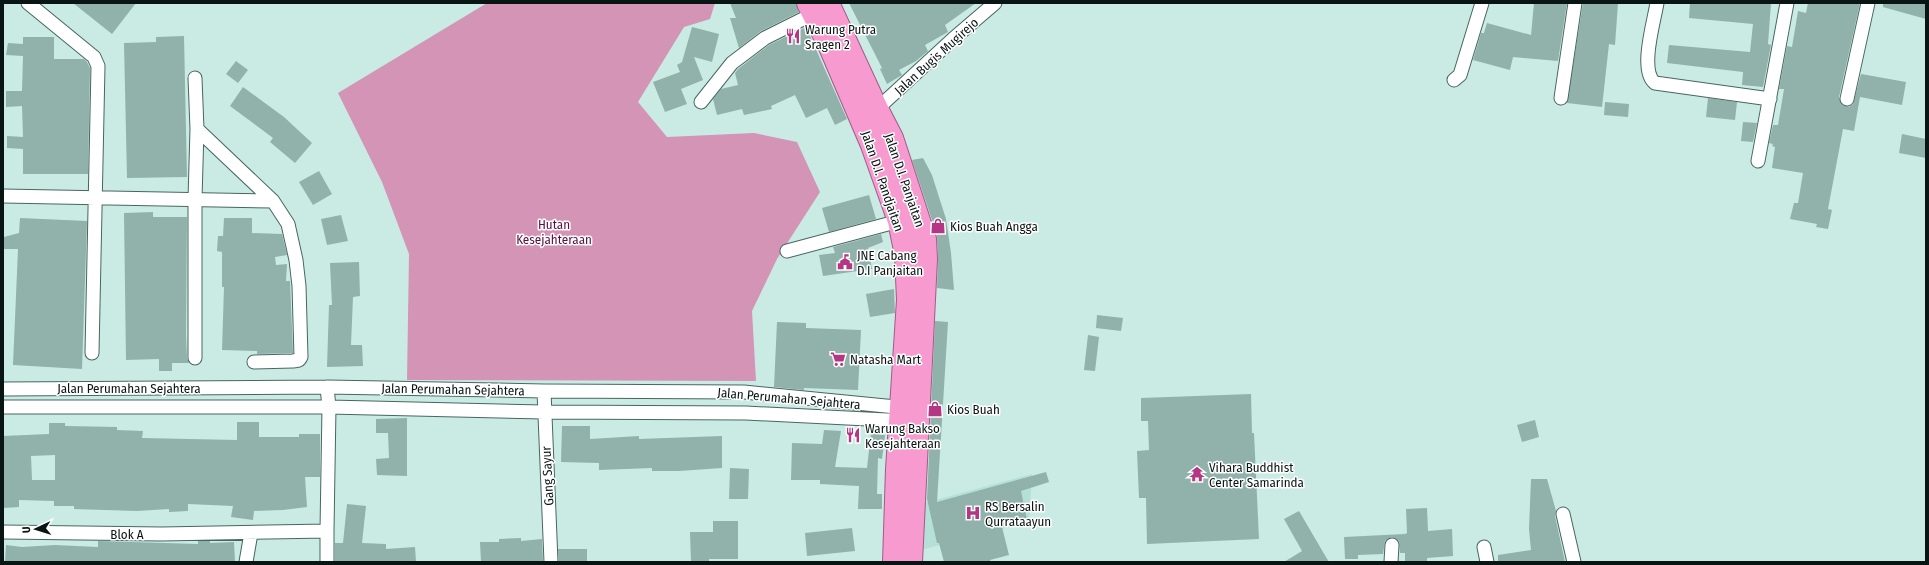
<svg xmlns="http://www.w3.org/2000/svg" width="1929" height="565" viewBox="0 0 1929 565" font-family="'Fira Sans Condensed',sans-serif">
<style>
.built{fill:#b5e0d8}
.forest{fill:#d394b6}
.building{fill:#91b1ab;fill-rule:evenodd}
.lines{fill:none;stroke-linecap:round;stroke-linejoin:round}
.minor-casing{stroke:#486660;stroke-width:15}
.trunk-casing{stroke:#a15b85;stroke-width:24}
.minor{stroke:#fff;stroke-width:13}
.trunk{stroke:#f69acf;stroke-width:22}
.labels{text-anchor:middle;stroke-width:3;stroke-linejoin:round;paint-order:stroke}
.poi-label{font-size:13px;fill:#091513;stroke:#fff;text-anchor:start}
.street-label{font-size:13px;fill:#091513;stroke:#fff}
.park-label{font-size:13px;fill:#5b1041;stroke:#fff}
</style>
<rect width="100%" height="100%" fill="#c9ebe4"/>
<path class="built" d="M1032,474L1029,522L917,551V505Z"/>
<path class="forest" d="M487,3H715L710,19L684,27L638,102L667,137L754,133L797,142L820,192L777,259L752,311L756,381L407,380L409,254L382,182L338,93Z"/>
<path class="building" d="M73,3H136L112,34Z
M730,3H796L799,12L761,31L739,48L730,18H736Z
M849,3H976L945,25L948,32L925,45L928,51L916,61L899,70L902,75L887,84L880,69L882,68Z
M1534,3H1567L1558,61L1513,57L1510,70L1473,60L1481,33H1484L1487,23L1531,35Z
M1583,3H1618L1615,45L1609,44L1602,107L1567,103Z
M1690,3H1771L1768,44L1771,45L1763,87L1742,85L1743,72L1667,63L1669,45L1750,52L1753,24L1689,18Z
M1808,3H1860L1839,97L1842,105L1849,107L1853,104L1861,74L1906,82L1902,105L1860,97L1854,131L1843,129L1828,209L1832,210L1828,229L1816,227L1817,224L1790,219L1794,203H1798L1803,173L1772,168L1775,147L1772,146L1773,144L1769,143L1773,125H1778L1784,89H1779L1787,46L1792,47L1798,11L1806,13Z
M1883,3H1926V19L1883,7Z
M692,27L719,34L712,62L694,57L703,80L681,89L687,104L665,112L653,82L680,72L677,65L682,62Z
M806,27L847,119L835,125L827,108L806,118L795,95L771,106L772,109L744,115L742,109L717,115L713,99L721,89L738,85L735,73L738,69L769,45Z
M184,36L187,177L127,178L124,43L156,42V37Z
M23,37H54V59H84L87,62L90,68L88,174H23V149L7,148V136L23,137L22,106L6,107V91H22L23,56L6,55L8,43L23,44Z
M236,61L248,70L238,83L226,74Z
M243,87L284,117L312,143L295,163L270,142L273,138L230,106Z
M1708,98L1737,102L1735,120L1706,117Z
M1605,102L1629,104L1628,117L1604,115Z
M1743,122L1757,123L1753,142L1741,141Z
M1902,134L1926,139V158L1899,153Z
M923,158L932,175L946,219L951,253L954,290L937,288L938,258L937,235L912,160Z
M319,171L332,194L313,205L299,182Z
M869,195L876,219L829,232L822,208Z
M153,212V217H187L186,335L187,358L189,363H172V371H159V359L126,360L124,213Z
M341,215L348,241L327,245L321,219Z
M20,218L87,221L82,369L13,365L18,249H4V237L19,233Z
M224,218H252V233L282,234L287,255L275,257L276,265L287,264L286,281H290L293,353L257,354V351L222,350L224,287H222V252L217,251L218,236H223Z
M881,234L883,242L868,248L872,269L823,276L819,255L835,253L833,247Z
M359,262L360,296L353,297L351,345H362L363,366L327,367L329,305H332L330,263Z
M894,289L895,313L870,317L866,294Z
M1097,315L1123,318L1121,331L1096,328Z
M935,321L948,322L937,502L1046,472L1049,482L1021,491L1027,520L1002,527L1009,555L990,560L991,562H944L939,543H937L927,499Z
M777,322L806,323V328L861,330L858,390L804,388V390L774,387Z
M1088,335L1099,337L1095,371L1084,370Z
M1251,394L1252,433H1254L1259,539L1147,544L1146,498H1139L1137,451L1149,450L1148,421H1141V398Z
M407,418V476L377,475L376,459L389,458L388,433H376V419Z
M1535,420L1539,437L1522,442L1517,425Z
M237,422H259V437H299V434H320V477H305L307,507L283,510L254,511L253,520L231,517L233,506L188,504V511L169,512V509L137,511L74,509V506H54V501L19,500V507L3,508V436L49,434V423H65V426L117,427V430L143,431L142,438L237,440ZM55,455V480H32L31,456Z
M562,426H590V439L639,436V439L722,436V468L679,471H652V468L599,470V463L561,462Z
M824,430L841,431L835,467L867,468L871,433L885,435L882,459L878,458L877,494H882V509H858L859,486L820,484V480H791L792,443L822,444Z
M730,468L749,469L748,499H729Z
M1531,479H1547L1556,511L1555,516L1565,562H1498V555L1531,550L1529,529Z
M347,504L366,506L362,543L386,544V549L415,547L416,562H335V543H343Z
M1427,508L1428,531L1452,529L1453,556L1427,558V561L1405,562V553H1400L1399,541L1392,537L1385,541L1383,554L1358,555V559H1345L1344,537L1405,534L1407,533L1406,509Z
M1299,511L1323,552L1329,562H1284L1302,551L1284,519Z
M713,521H738V559H709V562H691L690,532H713Z
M852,528L855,551L807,556L805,533Z
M521,538V541L542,539L543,562H481L480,542H499V539Z
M98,541L198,544V541H210V543L234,542L235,562H5L6,545L22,547L55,545L98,547Z
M558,549H587V562H559Z"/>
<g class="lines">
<g class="minor-casing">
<path id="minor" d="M28,3L94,57L98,66L92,353
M1657,3C1654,22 1639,71 1655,83L1770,99
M195,78L197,129L195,199V358
M1454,80L1460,75L1482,3
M1561,98L1575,3
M1847,99L1868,3
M701,102L732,63L765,38L813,14
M877,109L953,39L995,3
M197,129L273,201L288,224L296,260L299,286L301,357L299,360L293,361L254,362
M1758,161L1787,3
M3,196L273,201
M787,251L899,221
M3,389L327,387L544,391L744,392L906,408
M544,391L551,562
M3,407H329L544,412L746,413L907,421
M1563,514L1574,562
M327,531V562
M3,532L162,534L327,531L329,407L327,387
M1484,547L1487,562
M246,562L251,533
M1391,562L1392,545"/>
</g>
<g class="trunk-casing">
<path id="trunk" d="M808,3L830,47L872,145L899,221L906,255L908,300L897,469L894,562
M828,3L877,109L892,138L925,239L926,259L911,562"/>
</g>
<use href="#minor" class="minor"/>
<use href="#trunk" class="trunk"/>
</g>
<defs>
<g id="restaurant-bare" transform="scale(1.2)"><path d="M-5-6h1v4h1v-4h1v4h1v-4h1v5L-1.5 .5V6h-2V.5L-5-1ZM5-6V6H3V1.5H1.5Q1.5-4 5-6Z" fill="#b43786" stroke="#fff" stroke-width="2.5" paint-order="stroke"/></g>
<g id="shop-bare" transform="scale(1.2)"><path d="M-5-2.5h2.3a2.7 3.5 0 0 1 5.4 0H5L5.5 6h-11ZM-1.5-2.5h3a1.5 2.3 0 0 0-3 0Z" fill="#b43786" stroke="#fff" stroke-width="2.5" paint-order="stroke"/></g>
<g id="civic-bare" transform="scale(1.2)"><path d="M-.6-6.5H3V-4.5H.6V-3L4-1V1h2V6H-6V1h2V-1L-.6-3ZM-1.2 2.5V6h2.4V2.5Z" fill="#b43786" stroke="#fff" stroke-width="2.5" paint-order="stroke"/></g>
<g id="supermarket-bare" transform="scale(1.2)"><path d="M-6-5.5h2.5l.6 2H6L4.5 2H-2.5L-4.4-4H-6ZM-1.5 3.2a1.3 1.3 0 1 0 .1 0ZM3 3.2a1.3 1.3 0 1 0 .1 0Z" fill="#b43786" stroke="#fff" stroke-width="2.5" paint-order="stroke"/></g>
<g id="temple-bare" transform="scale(1.2)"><path d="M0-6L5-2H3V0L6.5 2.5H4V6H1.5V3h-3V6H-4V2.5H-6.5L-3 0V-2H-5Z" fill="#b43786" stroke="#fff" stroke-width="2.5" paint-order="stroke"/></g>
<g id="hospital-bare" transform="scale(1.2)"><path d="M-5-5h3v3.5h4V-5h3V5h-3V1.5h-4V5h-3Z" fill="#b43786" stroke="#fff" stroke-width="2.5" paint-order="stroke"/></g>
</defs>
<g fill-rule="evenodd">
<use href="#restaurant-bare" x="793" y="36"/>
<use href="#shop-bare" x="938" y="226"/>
<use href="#civic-bare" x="845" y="262"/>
<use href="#supermarket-bare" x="838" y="359"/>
<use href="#shop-bare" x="935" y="409"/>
<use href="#restaurant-bare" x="853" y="435"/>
<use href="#temple-bare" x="1197" y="474"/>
<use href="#hospital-bare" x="973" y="513"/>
</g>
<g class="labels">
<g class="poi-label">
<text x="805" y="34">Warung Putra<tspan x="805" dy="15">Sragen 2</tspan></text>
<text x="950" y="231">Kios Buah Angga</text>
<text x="857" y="260">JNE Cabang<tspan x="857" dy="15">D.I Panjaitan</tspan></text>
<text x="850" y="364">Natasha Mart</text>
<text x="947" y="414">Kios Buah</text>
<text x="865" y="433">Warung Bakso<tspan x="865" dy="15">Kesejahteraan</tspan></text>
<text x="1209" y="472">Vihara Buddhist<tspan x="1209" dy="15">Center Samarinda</tspan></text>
<text x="985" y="511">RS Bersalin<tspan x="985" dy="15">Qurrataayun</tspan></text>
</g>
<g class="street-label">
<text transform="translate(936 56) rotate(-42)" y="5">Jalan Bugis Mugirejo</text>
<text transform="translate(905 180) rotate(71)" y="5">Jalan D.I. Panjaitan</text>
<text transform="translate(883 181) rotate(71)" y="5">Jalan D.I. Pandjaitan</text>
<text x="129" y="393">Jalan Perumahan Sejahtera</text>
<text transform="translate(453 389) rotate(1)" y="5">Jalan Perumahan Sejahtera</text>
<text transform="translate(789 398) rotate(5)" y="5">Jalan Perumahan Sejahtera</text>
<text transform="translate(547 476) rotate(-93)" y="5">Gang Sayur</text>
<text x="127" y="539">Blok A</text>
</g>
<g class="park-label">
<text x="554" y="229">Hutan<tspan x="554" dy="15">Kesejahteraan</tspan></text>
</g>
</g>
<rect width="1929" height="565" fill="none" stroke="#091513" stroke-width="8"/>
<g transform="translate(36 529) rotate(266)" stroke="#ffffff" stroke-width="3" paint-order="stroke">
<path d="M0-3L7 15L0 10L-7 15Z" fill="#091513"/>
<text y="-6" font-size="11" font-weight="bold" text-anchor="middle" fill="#091513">U</text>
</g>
</svg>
